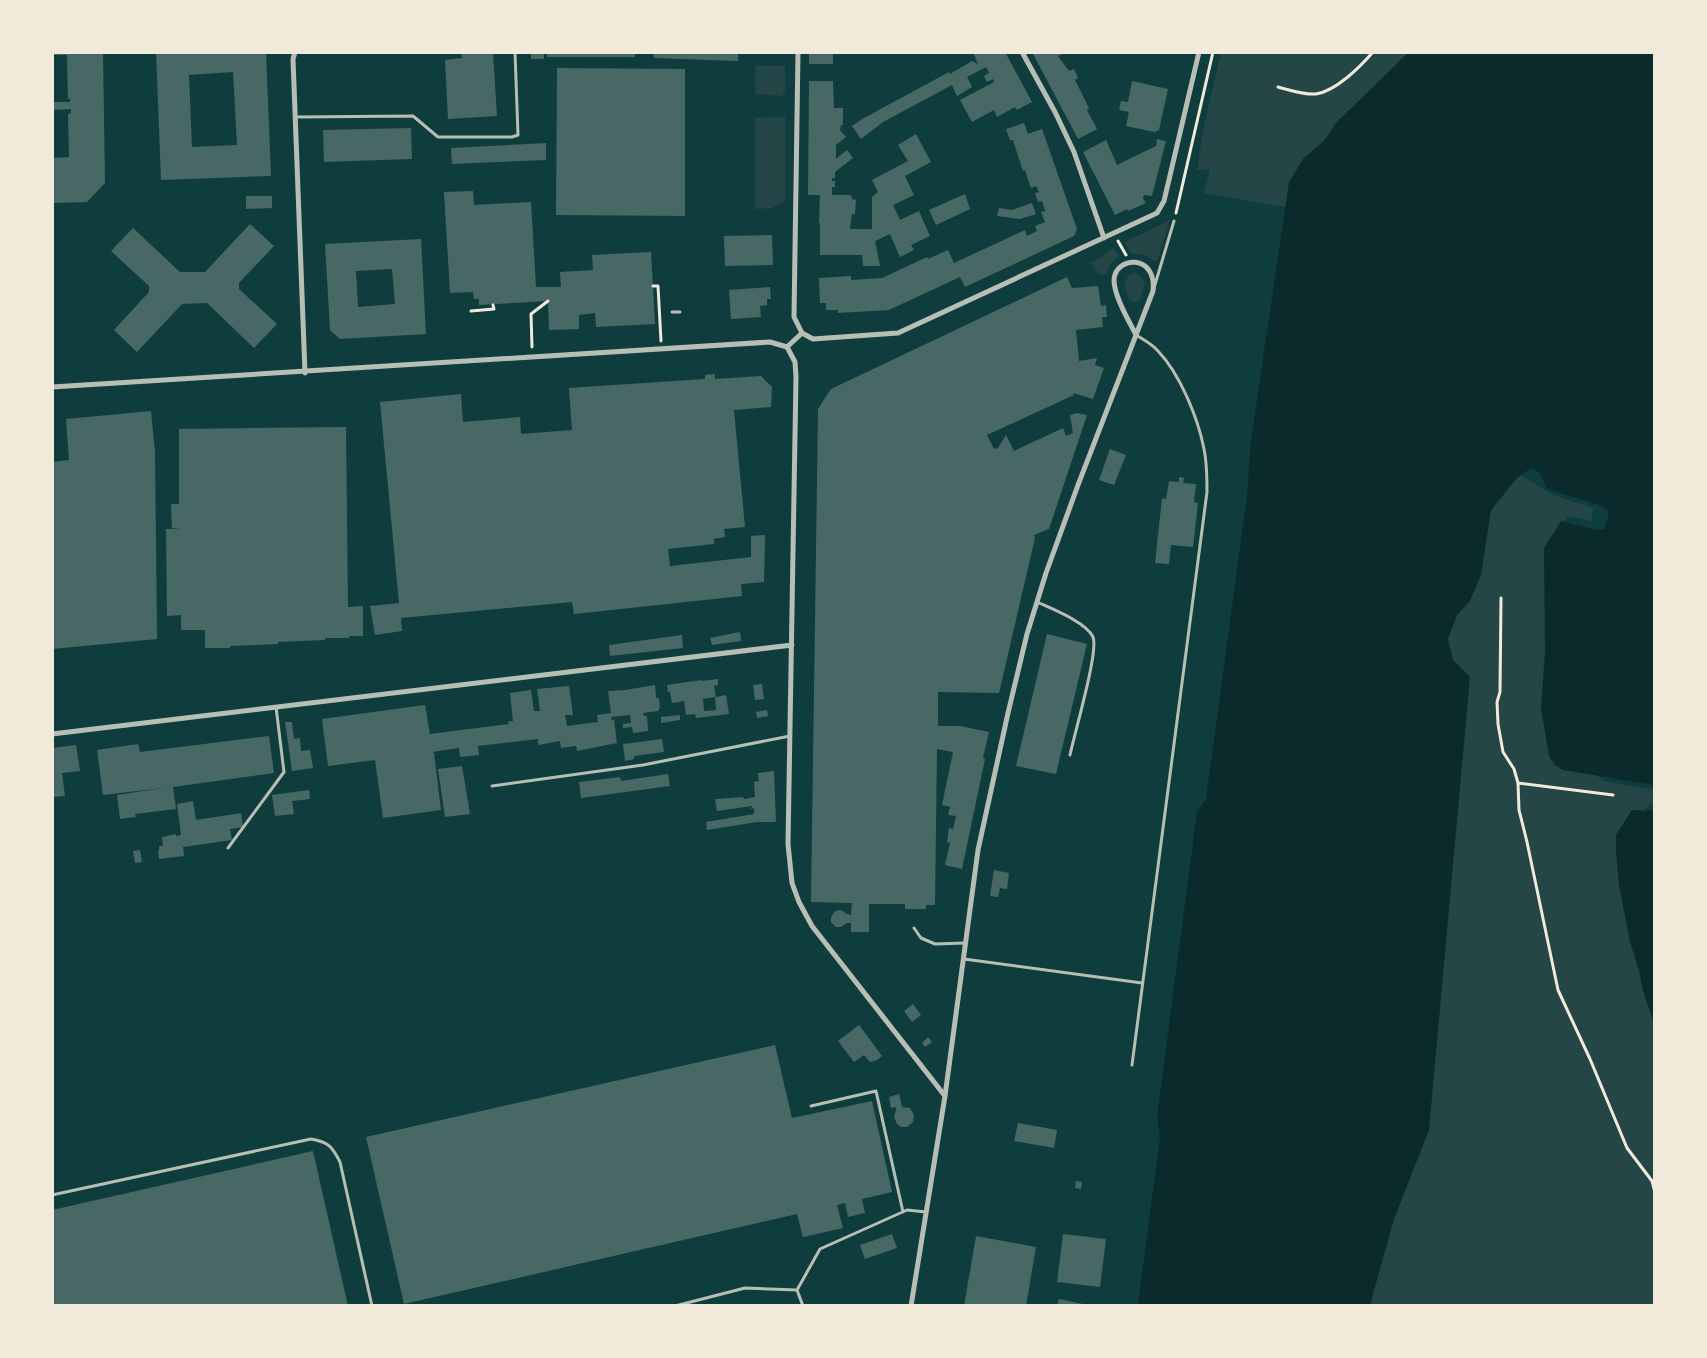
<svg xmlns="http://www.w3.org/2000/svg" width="1707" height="1358" viewBox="0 0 1707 1358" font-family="Helvetica,sans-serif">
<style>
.green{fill:#244646}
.water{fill:#0a2a2b}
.building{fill:#486865;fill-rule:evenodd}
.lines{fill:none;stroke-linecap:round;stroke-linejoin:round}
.path{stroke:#f1e9da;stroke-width:3}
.service{stroke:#b8beb3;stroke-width:3}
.minor{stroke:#b8beb3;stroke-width:5}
</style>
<rect width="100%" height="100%" fill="#0f3d3e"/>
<path class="green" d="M1221,53H1408L1336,123L1325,140L1303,159L1285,207L1204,193L1210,169L1197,170L1205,121Z
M755,66H785V91L782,96L755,94Z
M785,117V201L772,208L755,209V118Z
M1170,220L1157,262L1145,255L1131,253L1125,242Z
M1114,248L1119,256L1111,263L1106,274L1101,276L1091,263Z
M1135,273L1140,276L1145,282L1140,300L1135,303L1129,300L1124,283L1129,275Z
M1502,464L1553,495L1593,508L1592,521L1568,516L1560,527L1588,769L1604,781L1654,790V802L1649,804L1638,820L1654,983V1305L1344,1306L1428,679Z"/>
<path class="water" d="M1408,53H1654V785L1563,770L1555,765L1549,756L1541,708L1545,652L1544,548L1561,521L1597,530L1604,529L1609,513L1607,509L1602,506L1547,489L1540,473L1531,468L1518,477L1491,510L1481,575L1470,601L1457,615L1448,639L1453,660L1470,677L1429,1130L1394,1219L1370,1305H1138L1160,1137L1157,1117L1197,812L1206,799L1247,496L1251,441L1289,182L1303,159L1325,140L1336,123Z
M1632,810L1654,811V1023L1643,991L1639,971L1630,942L1619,885L1616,852V835Z"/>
<path class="building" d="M52,52H103L105,183L87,202L52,203V158L69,157L68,114L71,113V109L52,110V102H70V99H68L67,55H52Z
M156,52H266L271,176L161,180ZM233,72L237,145L192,147L189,75Z
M461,52H493L497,116L448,119L445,60L462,58Z
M531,52H544V59H531Z
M547,52H635V57H547Z
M653,52H738V61L654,58Z
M809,52H833V64H809Z
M973,52H1005L1032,102L1017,110L1015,107L997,117L994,110L972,122L960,100L994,82L993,79L987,82L984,76L989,73L986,67L967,77L972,87L957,96L952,85L883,122L861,139L852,126L864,118L949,72L950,74L972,61L978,64Z
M1032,52H1066L1058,56L1069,71L1074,69L1078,78L1075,80L1089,108L1087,110L1097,129L1078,139Z
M557,68L685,69V216L556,215Z
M809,81H833L834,108H843V125H841L840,130L846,137L836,145V159L847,150L853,158L835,172V178H832V181H835V187H832V195H851L852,199L856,200L855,214H852L850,229H872V197L878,192L872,180L908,161L898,145L916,134L931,162L905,176L914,195L893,205L900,220L919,211L930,236L911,245L914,250L900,257L890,234L875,241L880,266H863L862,255H820V223H819L820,195H808Z
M1132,81L1168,89L1159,130L1154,132L1126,126L1129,112L1119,110L1121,101L1128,102Z
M1024,123L1028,134L1042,129L1077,229L1074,236L965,287L960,277L889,310L838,313V310H826V303H820L819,278L851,276V280L882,278L927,257L928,259L948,250L954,263L1025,230L1027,236L1037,231L1035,226L1045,222L1041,212L1045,211L1042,201L1038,202L1035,193L1039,192L1036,186L1031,188L1025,170L1023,171L1013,140H1010L1006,129Z
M411,128L412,159L324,162L323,130Z
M1157,139L1166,141L1152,196L1144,195L1143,198L1146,203L1128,211L1127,209L1115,215L1083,152L1106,140L1117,165L1156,146Z
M546,143V160L452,164L451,148Z
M473,191L474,205L531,202L536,287H561L560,272L593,270L592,255L651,252L655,324L596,327L595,313L579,315V329L549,330L548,301L479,305V299H474L473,292L450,293L444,192Z
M965,194L970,209L936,225L929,210Z
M246,196H272V208L246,209Z
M1032,203L1036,214L1020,219L997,216L999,208L1012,210Z
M250,224L274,246L239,283V289L277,324L254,348L207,303L182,304L137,352L114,330L149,292V286L111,251L133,228L180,272H205Z
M772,235L773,265L725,266L724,236Z
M421,239L426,334L340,339L330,330L325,244ZM392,269L395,304L358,307L356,271Z
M1067,277L1072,288L1098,286L1101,306L1106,305L1107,317H1102L1103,327L1076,330L1079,361L1097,358L1095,365L1104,368L1093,399L1073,393L1074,395L987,435L994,449L998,448L1006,435L1014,451L1063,428L1066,436L1073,433L1070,415L1077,413L1087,415L1049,529L1034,535L1035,538L999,693L938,692V726H960L989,732L983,758L985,759L962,869L945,865L950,843L947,842L949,828L953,829L956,816L948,815L950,807L942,805L953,752L937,749L935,905H926V909H905V904H869V932H851V923H847L841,927H836L831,922V918L834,912L839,910L843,911L847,914L851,915L852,903L811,902L818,409L831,389Z
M770,287L771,299H767V305L760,306L761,317L731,319L729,290Z
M715,374V379L761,376L772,387L771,407L734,410L745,527L724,529L725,537L714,539V544L668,549L670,566L751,557V536L765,535L764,582L741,584L742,596L574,614L572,602L401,618L402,631L375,635L370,606L399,603L380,402L461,394L463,422L520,417L521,434L572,430L569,388L705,379V375Z
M151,411L155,452L157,639L52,649V462L69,460L66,419Z
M346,427L348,607L363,606V636H349V638H325V640L278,642V644L230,646V648H205V630H181V615L167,616L166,529H180L172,528L171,504H179V429Z
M1110,449L1126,455L1114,485L1099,480Z
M1179,477L1184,478L1183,483L1196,484L1194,502L1198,503L1193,547L1171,545L1169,564L1155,563L1162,498L1166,499L1169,481L1179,482Z
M740,632L741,641L712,645L710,638Z
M1047,634L1087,644L1056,774L1016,766Z
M682,635L683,648L610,656L609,645Z
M718,679V685L714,686L716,697L726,695L729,714L696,718L695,714L686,715L684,701L672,703L670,692H668L667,685L701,680V681ZM715,697L716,710L704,711L703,699Z
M762,684L764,699L755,700L753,685Z
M655,685L656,697L659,699L660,707L658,711L643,713L644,716H647L648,731L633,733L632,727L623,728V724L631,723L630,715L611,717L612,720H614L617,743L577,751L576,746L561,748L560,741L538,745V739L478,746L479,755L460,757L459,748L432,752L434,753L441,810L383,818L375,760L328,766L322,719L425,705L430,734L509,724L508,721H513L510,693L531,690L534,711H540L537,689L569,686L573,715H565L567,726L598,722L597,715L611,713L608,691L625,690Z
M767,710L768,716L757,718L756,712Z
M680,715V720L661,723V717Z
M285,722H292L294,739L300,738L301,751L310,750L313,768L292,771Z
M269,736L274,773L173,787L176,809L135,814L136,817L120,819L117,795L163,788L103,795L97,750L138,744L140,752Z
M662,739L664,752L634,756V759L625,761L623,744Z
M76,745L80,771L62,773L65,796L52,797V748Z
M462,766L470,814L445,817L438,769Z
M774,771L776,822H757L707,830L706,822L754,814V808L751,809L752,806L717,811L715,799L743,797L744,799L755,797L754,782L759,781L758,773Z
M668,774L670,786L581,798L579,782L620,777L621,781Z
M309,790L310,799L292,801L294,814L275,816L272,795Z
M193,801L196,820L241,813L243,827L230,829L232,840L183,847L184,856L159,859L158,851L159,850V846H163L162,837L176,834V836L181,835L177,804Z
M140,850L142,862L135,863L133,851Z
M994,870L1009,873L1007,889L1000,888L998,897L990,896Z
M913,1004L921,1015L912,1022L904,1011Z
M859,1025L882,1056L877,1060L870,1062L864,1055L854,1062L838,1041Z
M928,1037L932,1042L925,1047L922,1043Z
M775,1045L792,1118L872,1101L892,1192L862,1199L865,1213L848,1217L845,1203L837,1205L843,1228L803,1237L797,1214L404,1304L366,1137Z
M899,1094L902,1107L910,1108L914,1115L913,1122L907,1127H901L897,1124L894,1117L896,1110V1107L891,1108L889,1097Z
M1018,1123L1057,1130L1054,1148L1014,1141Z
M313,1151L348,1306H52V1210Z
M1076,1181L1082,1182L1081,1189L1075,1188Z
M892,1234L897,1248L865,1259L860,1245Z
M1063,1234L1106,1239L1100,1287L1057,1282Z
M976,1236L1036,1247L1026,1306H964Z
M1059,1299L1088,1305V1306H1057Z"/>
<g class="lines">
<path class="path" d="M1278,87C1290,90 1303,95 1316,94C1336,91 1360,67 1373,52
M1176,213L1213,52
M1118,241L1126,255
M653,286H658L661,341
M471,311L494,309L493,305
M532,347L531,314L548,301
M1501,598L1500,692L1497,702L1498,724L1503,752L1514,769L1518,783L1519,810L1527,842L1558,990L1590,1059L1627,1148L1652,1181L1654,1189
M1518,783L1613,795"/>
<path class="service" d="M295,117L413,116L438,137H512L518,135L515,52
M1154,288L1174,221
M672,312H680
M1037,602C1052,609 1086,622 1093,637C1099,651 1074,735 1070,755
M492,786L643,765L790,736
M228,848L284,772L276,707
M914,928L921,938L935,944L965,943
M964,959L1142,983
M1132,1065L1207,492C1207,478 1207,463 1204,449C1198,418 1180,374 1158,351C1152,344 1144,340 1136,335
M811,1106L876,1091L903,1212
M52,1195L311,1139C328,1142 332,1146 340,1162L372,1306
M675,1306L745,1288L797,1290
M803,1306L797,1290L820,1249L907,1210L926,1212"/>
<path class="minor" d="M295,52L293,59L305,373
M798,52L794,317L802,333L813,339L898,333L1157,213L1164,201L1199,52
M1022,52L1055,112L1074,152L1104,238
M787,347L795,362L796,377L788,844L792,883L799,902L812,926L945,1096
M787,347L802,333
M52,387L770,342L787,347
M52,734L792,645
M911,1306L945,1096L978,850L1008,713L1027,634L1046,573L1078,485L1153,291C1157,253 1115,256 1114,280C1114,296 1129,321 1136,335"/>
</g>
<rect width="1707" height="1358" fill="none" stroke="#f1e9da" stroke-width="108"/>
</svg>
